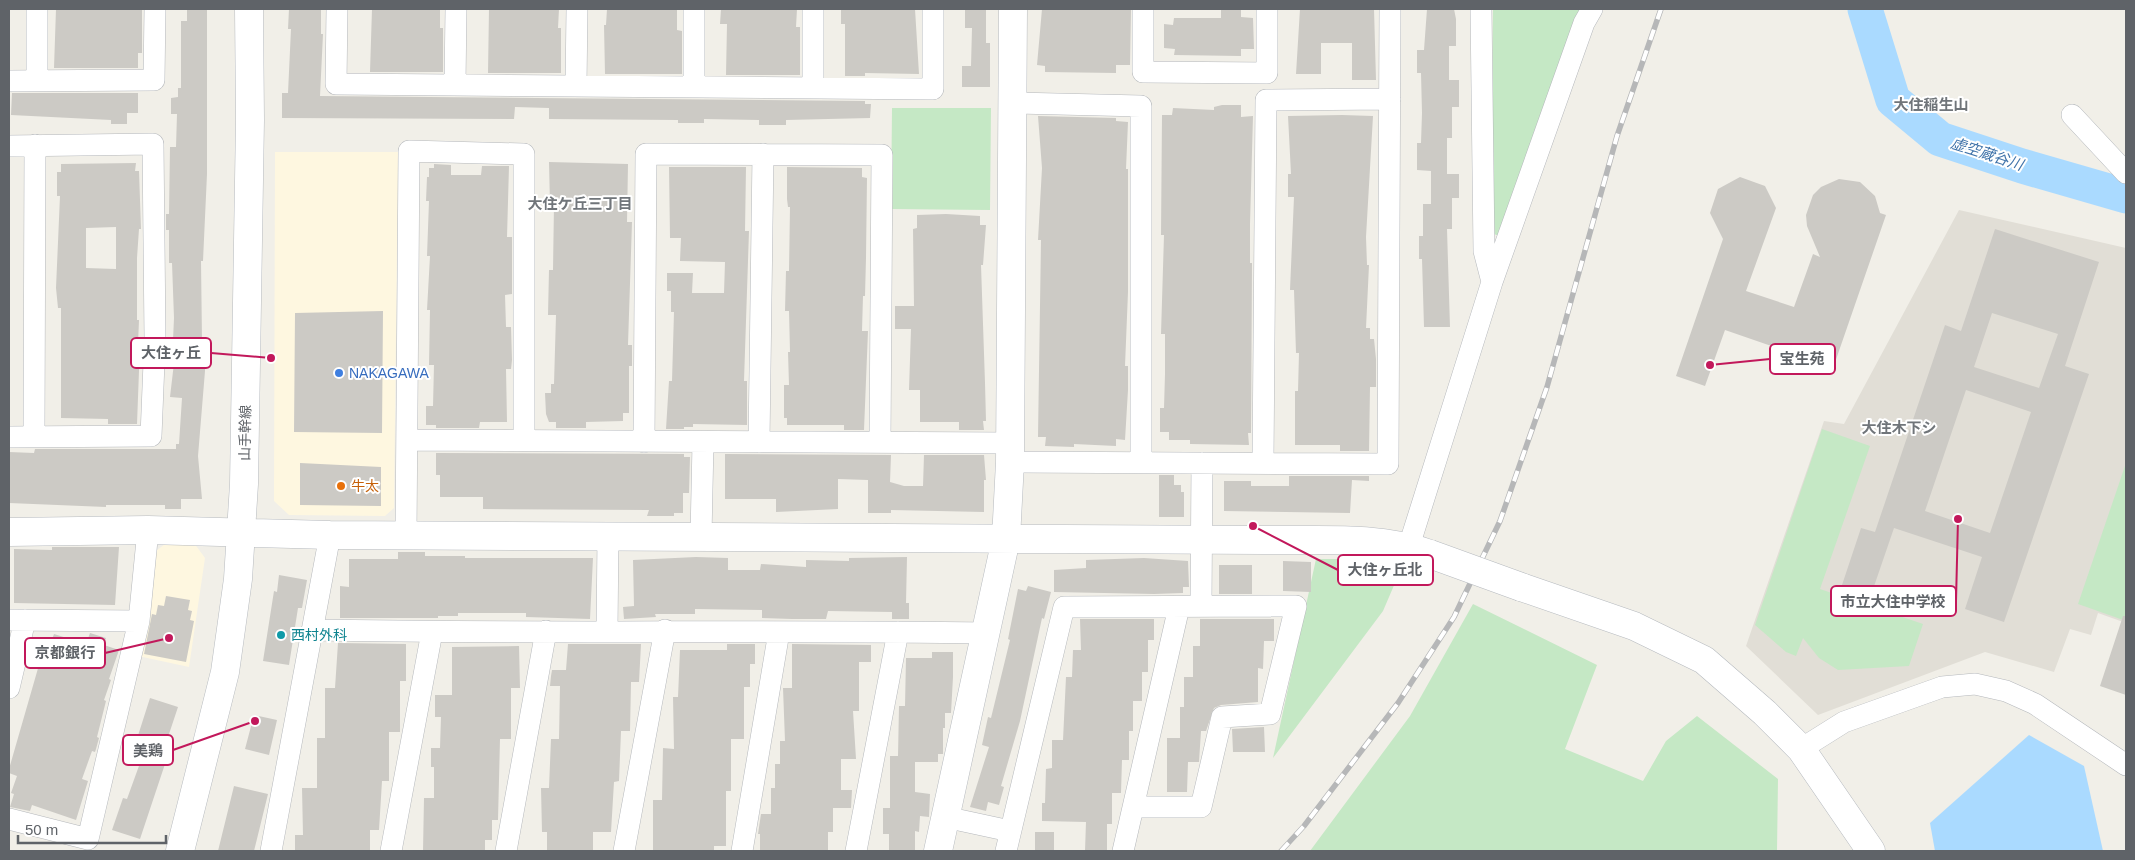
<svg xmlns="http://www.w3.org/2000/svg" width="2135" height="860" viewBox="0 0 2135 860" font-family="Helvetica,'Noto Sans JP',sans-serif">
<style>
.commercial{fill:#fef7e0}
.education{fill:#e1ded6}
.green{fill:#c5e8c5}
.water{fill:#aadaff}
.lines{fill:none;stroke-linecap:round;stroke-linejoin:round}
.river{stroke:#aadaff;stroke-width:35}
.building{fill:#cccac5;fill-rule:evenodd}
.street-casing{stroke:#b5b8bc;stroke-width:22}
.secondary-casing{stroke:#b6babf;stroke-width:29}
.street{stroke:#fff;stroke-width:21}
.secondary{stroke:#fff;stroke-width:28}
.rail-casing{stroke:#b6b7b8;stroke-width:5.5}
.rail{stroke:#fff;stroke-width:4;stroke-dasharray:11;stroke-linecap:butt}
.secondary-bridge-casing{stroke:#b6babf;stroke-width:29;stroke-linecap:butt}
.secondary-bridge{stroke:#fff;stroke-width:28}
.shop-dot{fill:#3f7fe0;stroke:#fff;stroke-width:2}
.food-dot{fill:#e8710a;stroke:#fff;stroke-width:2}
.culture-dot{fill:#0f9aa8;stroke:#fff;stroke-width:2}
.labels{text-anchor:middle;stroke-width:4;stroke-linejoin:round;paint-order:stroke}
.shop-label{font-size:14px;fill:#366cbe;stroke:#fff;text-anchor:start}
.street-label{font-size:14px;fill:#5f6368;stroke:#fff}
.food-label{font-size:14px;fill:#c56008;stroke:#fff;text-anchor:start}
.culture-label{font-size:14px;fill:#0d838f;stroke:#fff;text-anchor:start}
.neighbourhood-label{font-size:15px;font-weight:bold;fill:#70757a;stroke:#fff}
.water-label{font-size:15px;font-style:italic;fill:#4174aa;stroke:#fff}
.leader{fill:none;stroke:#c2185b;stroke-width:2}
.callout-dot{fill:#c2185b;stroke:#fff;stroke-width:2}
.callout{fill:#fff;stroke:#c2185b;stroke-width:2}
.callout-label{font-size:15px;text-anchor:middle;font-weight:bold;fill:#5f6368}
</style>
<rect width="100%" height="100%" fill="#f1efe8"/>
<path class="commercial" d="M275,152H398L394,508L385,516L289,515L274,501Z
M194,543L205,558L189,667L138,656L156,551L165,544Z"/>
<path class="education" d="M1959,210L2126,248V623L2098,613L2091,635L2070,629L2054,672L1985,652L1818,715L1746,646L1824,421L1844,424Z"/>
<path class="green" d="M1493,9H1582L1502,235H1496L1491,231Z
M892,108H991L990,210L891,209Z
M1822,429L1870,446L1820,589L1923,624L1909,666L1838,670L1819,658L1803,638L1796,656L1786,652L1755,625Z
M2126,463V621L2078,604Z
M1316,559H1380L1395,564L1398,576L1383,611L1273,758Z
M1473,604L1597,665L1565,749L1643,781L1666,741L1697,716L1778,779L1777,851H1310L1410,716Z"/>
<path class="water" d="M2029,735L2084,766L2103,851H1935L1930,823Z"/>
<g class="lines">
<path class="river" d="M1865,9L1893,100L1940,139L2022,166L2126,196"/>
</g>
<path class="building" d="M56,9H142V53H138V68H54Z
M187,9H207V174L203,261H201L202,341H205V371L198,456L202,499H181V509H165V505H106V507L9,503V452L34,453L35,449H176V444H179L182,398L170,397L174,363H172L174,318L172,263H169V230H166V214H169L170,147H176L177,114H171V98L178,97V88H181V21H187Z
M289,9H321V34H323L320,96L865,101V104H871L870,118L786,120V125H759V120L704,119V123H678V120L549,119V108L515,107L514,119L282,118V93H288L291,29H288Z
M372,9H440V28H443V72H370Z
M489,9H559L558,28H561V73H488Z
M607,9H677V30L682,31V74H605L604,25H606Z
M721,9H797L796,27H800V75H726L727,24H720Z
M841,9H915L919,74L865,73V76H845V24H841Z
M965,9H986V43H990V87H962V66H971L972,28H965Z
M1042,9H1131L1130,65H1116V73L1045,72V66L1037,65Z
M1221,9H1241V17L1253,18L1254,49H1241V56L1174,55L1175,49L1164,48V24L1173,25L1174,18H1221Z
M1300,9H1374L1376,80H1352V43H1321V74H1296Z
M1427,9H1454L1456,19V46H1449V80H1459V107H1452V138H1447V174H1459V198H1452V229H1447L1450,327H1424L1422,259H1419V236H1423V204H1431V171L1417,170V143H1421L1422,113L1421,73H1417V50H1424Z
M12,93H138V113H127V124H111V120L11,115Z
M1222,105H1241V117L1253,116L1250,224V263H1252L1251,433H1248L1249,445L1190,444V440H1169V432H1160V408H1164L1165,374V334H1161L1164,235H1161L1162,115H1172L1173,108L1214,110V107Z
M1342,115L1373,116L1366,237L1367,265H1369L1366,328H1370V339H1374L1376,359V387H1370L1369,451H1340V445H1295V391H1298L1299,353H1296L1294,290H1290L1294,197H1288V174H1291L1288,116Z
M1038,116L1116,118V121L1128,122L1126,169H1128V292L1125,366H1128V390L1125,440L1116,439V446L1074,444V447L1045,446L1046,437H1038L1041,240H1038L1042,168Z
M549,162L628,164L627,222H632L628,345H632V366H629V413H623V421L586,422V428H556V422H549L546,414L545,393H551V384H554L556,315H548L549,270H553L554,205H550Z
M136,163L135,171H139L141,229H139L137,258V320H139L138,344H140L137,424H108V419L61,418V308H58L56,288L60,196H57V172H61V164ZM116,227V269L86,268V228Z
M434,164L451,165V175H481L482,166H509L507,237H512V294L505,295L506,327H511L512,360L511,369H506L507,422H480L479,428H436V425H426V406H433L434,365H429L430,310H427L430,256H427L429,201H426L427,177H429V168H434Z
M669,167H746L745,231H749L744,381H747V425L693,424V427H684V429H666L669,381H672L674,312H671V291H667V273H693L692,293H724L725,262L680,261L681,238H670Z
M787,167L862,168V177L867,178L866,258L865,296H863L862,331H868L864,430H844V425H787V418H784V385H789L788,352H790L789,311H785L786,271H789L790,207H788L787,199Z
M1740,177L1765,186L1776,208L1746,291L1794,307L1813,254L1820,257L1807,226L1806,215L1813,195L1821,187L1839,179L1860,182L1875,196L1880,213L1886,215L1831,374L1778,355L1780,349L1725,330L1705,386L1676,376L1723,239L1710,213L1718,189Z
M946,214L980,216V225H986L983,265H981L985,383L986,421H983L984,430H959V422H920V390H909L911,329H895V306H914L913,229L917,228V215Z
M1995,229L2099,262L2065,366L2089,374L2004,622L1965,609L1982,557L1894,528L1870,598L1841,588L1861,528L1875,532L1945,325L1961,331ZM1992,313L2058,334L2039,388L1974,367ZM1966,390L2031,412L1990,533L1925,511Z
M383,311L382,433L294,432L295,313Z
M436,453L684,454V457H690L689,493H683V513H674V516H647L649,510L483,509V497H440V475H436Z
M725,454L891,455L890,482L904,486H923L924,455H984L986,480H984V512L891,510V513H868V480L838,479V509L776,512V499H725Z
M300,463L381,467V506L300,505Z
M1159,475H1174V485H1181V492H1184V517H1159Z
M1289,476H1369V481L1352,480L1350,513L1224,511V481H1251V486H1289Z
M52,547H119L115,605L14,603V549L52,550Z
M398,552H425V556H465V558H593L590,619L526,617V613H458V616H438V618H340V586L349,587V559H398Z
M696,557L728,558V570H760L761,564L806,567V560L849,561V558L907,557L906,603H909V619H892V612L828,611L826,619H792L762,618V610L695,609V614H655L656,617L624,619L623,607L634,606L633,560Z
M1144,558L1188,561L1189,587H1183V593L1154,594L1054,592V570L1086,568V560Z
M1283,561L1311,562V592L1283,591Z
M1219,565H1252V594H1219Z
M279,575L307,580L302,608H298L289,665L263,661L274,591L277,592Z
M1028,586L1051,592L1044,619L1042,618L1020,721L1001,786L1004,787L999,805L988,802L986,811L970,807L989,747L982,745L988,717L991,718L1010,640L1008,639L1018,589L1026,591Z
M166,596L190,600L188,610L192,611L190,620L194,621L186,662L144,654L152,614L156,615L158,605L164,606Z
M2123,616H2126V695L2100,686Z
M1080,619H1154V640H1148V672H1142V701H1133V731H1129V760H1122L1121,793H1112V824H1107V851H1085L1086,822L1042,821V803H1045L1046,769L1052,768V740H1063L1066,677H1072L1073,650H1081Z
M1200,619H1274V641H1264L1263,669L1258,668V702L1221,705L1214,708L1206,731H1201L1199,762H1188L1187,792H1167V738H1180V707H1184V677H1193V646H1200Z
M90,633L106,638L104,645L119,650L109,679L111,680L104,700L106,701L97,737L99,738L96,749L95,752L92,751L82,779L88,781L76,820L32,805L30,811L10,807L14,794L11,793L17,776L9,773V769L45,644L50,645L54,634L86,644Z
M338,643L406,644V681H400V732H389V781H382L379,830H370V851H295V835H303L302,788H317V738H325V688H335Z
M568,644H641L639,682H631L630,731H621L619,781L614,782L611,832H593V851H547V832H542L541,788H549L551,739H559L560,686H550L551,676L552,670H566Z
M727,644H755V664H750V687H744V739H731V791H726V846H714V851H653V800H662L663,748L674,749L673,697H678L680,650H727Z
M792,644L871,645V662H859V711H853L856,759H841V790H852L851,808H833V832H828V851H760V834H758L761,814H771V788H775V764H780V741H785L783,688H792Z
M519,646L520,688H511V739H500L498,820H492V840H485V851H423L424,798H434V767H431V748H440L441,717H435V695H452V647Z
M932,652H953V677L951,713H945V728H943V754H938V762H915V792L930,794L929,817L920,816L919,832L915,831V851H889V834H883V808H890V756H898L899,706H905L906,658H932Z
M150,698L178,707L169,734L172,735L165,764L140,839L112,830L123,798L127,799L144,752L134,748Z
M254,715L277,720L269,755L245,749Z
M1264,727L1265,752H1233L1232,729Z
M234,786L268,794L254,851H218Z
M1035,832H1054V851H1035Z"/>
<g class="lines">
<g class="street-casing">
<path id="street" d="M337,9L336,84L933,89V9
M1143,9V72L1267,73V9
M1481,9L1484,251L1492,282
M9,81L154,80L155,9
M37,81V9
M455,84L456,9
M576,86L577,9
M694,87V9
M813,88V9
M1012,103L1141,106V462
M2072,115L2126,173
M9,146L153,144L155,338L151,436L9,437
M34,437L35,145
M407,440L1010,443
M644,442L646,154L882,155L880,442
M759,442L763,154
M1010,462L1388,464L1390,9
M1263,462L1266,100L1390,99
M406,535L409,151L524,154V440
M701,536L703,443
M1409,546L1492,282L1584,23L1592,9
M1201,606L1202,463
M9,620L139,621
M312,630C537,634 762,630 987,633
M607,631L608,536
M9,688L25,620
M1801,749L1844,722L1942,687L1975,684L2006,691L2035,704L2126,765
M945,817L1010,831
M9,819L88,839L139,621L148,530
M271,851L330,535
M391,851L432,632
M506,851L546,631
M624,851L665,630
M742,851L779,632
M856,851L898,632
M1006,851L1064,607L1296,606L1270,714L1222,717L1201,807H1134
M1123,851L1179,607"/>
</g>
<g class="secondary-casing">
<path id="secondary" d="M9,532L148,530L330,535L1262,540C1317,541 1378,535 1430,554
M1521,587L1634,626L1704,660L1765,713L1801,749L1871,851
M180,851L225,672L238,579L244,484L250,120L249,9
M938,851L1006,539L1010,462L1013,9"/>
</g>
<use href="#street" class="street"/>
<use href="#secondary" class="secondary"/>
<g class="rail-casing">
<path id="rail" d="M1281,851L1304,826L1398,703L1454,617L1500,521L1547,387L1617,136L1661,9"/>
</g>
<use href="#rail" class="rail"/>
<g class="secondary-bridge-casing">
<path id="secondary-bridge" d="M1430,554L1521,587"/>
</g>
<use href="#secondary-bridge" class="secondary-bridge"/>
</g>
<circle class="shop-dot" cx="339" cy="373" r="5"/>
<circle class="food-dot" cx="341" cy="486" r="5"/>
<circle class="culture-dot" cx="281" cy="635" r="5"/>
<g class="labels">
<g class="shop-label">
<text x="349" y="378">NAKAGAWA</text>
</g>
<g class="street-label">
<text transform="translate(245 433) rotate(-89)" y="5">山手幹線</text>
</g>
<g class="food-label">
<text x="351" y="491">牛太</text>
</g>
<g class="culture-label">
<text x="291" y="640">西村外科</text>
</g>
<g class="neighbourhood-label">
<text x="1931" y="110">大住稲生山</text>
<text x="580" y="209">大住ケ丘三丁目</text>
<text x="1899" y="433">大住木下シ</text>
</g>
<g class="water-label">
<text transform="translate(1987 154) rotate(18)" y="5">虚空蔵谷川</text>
</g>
</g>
<path class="leader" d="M271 358L211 353M1710 365L1770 359M1253 526L1338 570M1958 519L1956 601M169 638L105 653M255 721L173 750"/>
<g class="callout-dot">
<circle cx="271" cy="358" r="5"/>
<circle cx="1710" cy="365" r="5"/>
<circle cx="1253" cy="526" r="5"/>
<circle cx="1958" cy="519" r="5"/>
<circle cx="169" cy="638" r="5"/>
<circle cx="255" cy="721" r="5"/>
</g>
<g class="callout">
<rect x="131" y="338" width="80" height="30" rx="5"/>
<rect x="1770" y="344" width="65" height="30" rx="5"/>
<rect x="1338" y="555" width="95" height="30" rx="5"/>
<rect x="1831" y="586" width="125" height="30" rx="5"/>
<rect x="25" y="638" width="80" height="30" rx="5"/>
<rect x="123" y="735" width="50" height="30" rx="5"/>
</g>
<g class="callout-label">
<text x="171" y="358">大住ヶ丘</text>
<text x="1802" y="364">宝生苑</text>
<text x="1385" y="575">大住ヶ丘北</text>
<text x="1893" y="607">市立大住中学校</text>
<text x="65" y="658">京都銀行</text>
<text x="148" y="756">美鶏</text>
</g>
<rect width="2135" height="860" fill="none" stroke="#5f6368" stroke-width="20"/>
<path d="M18 835v8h148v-8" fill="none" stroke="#5f6368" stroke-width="2.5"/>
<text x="25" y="835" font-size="15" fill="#5f6368" stroke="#ffffff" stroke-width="4" paint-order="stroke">50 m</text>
</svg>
